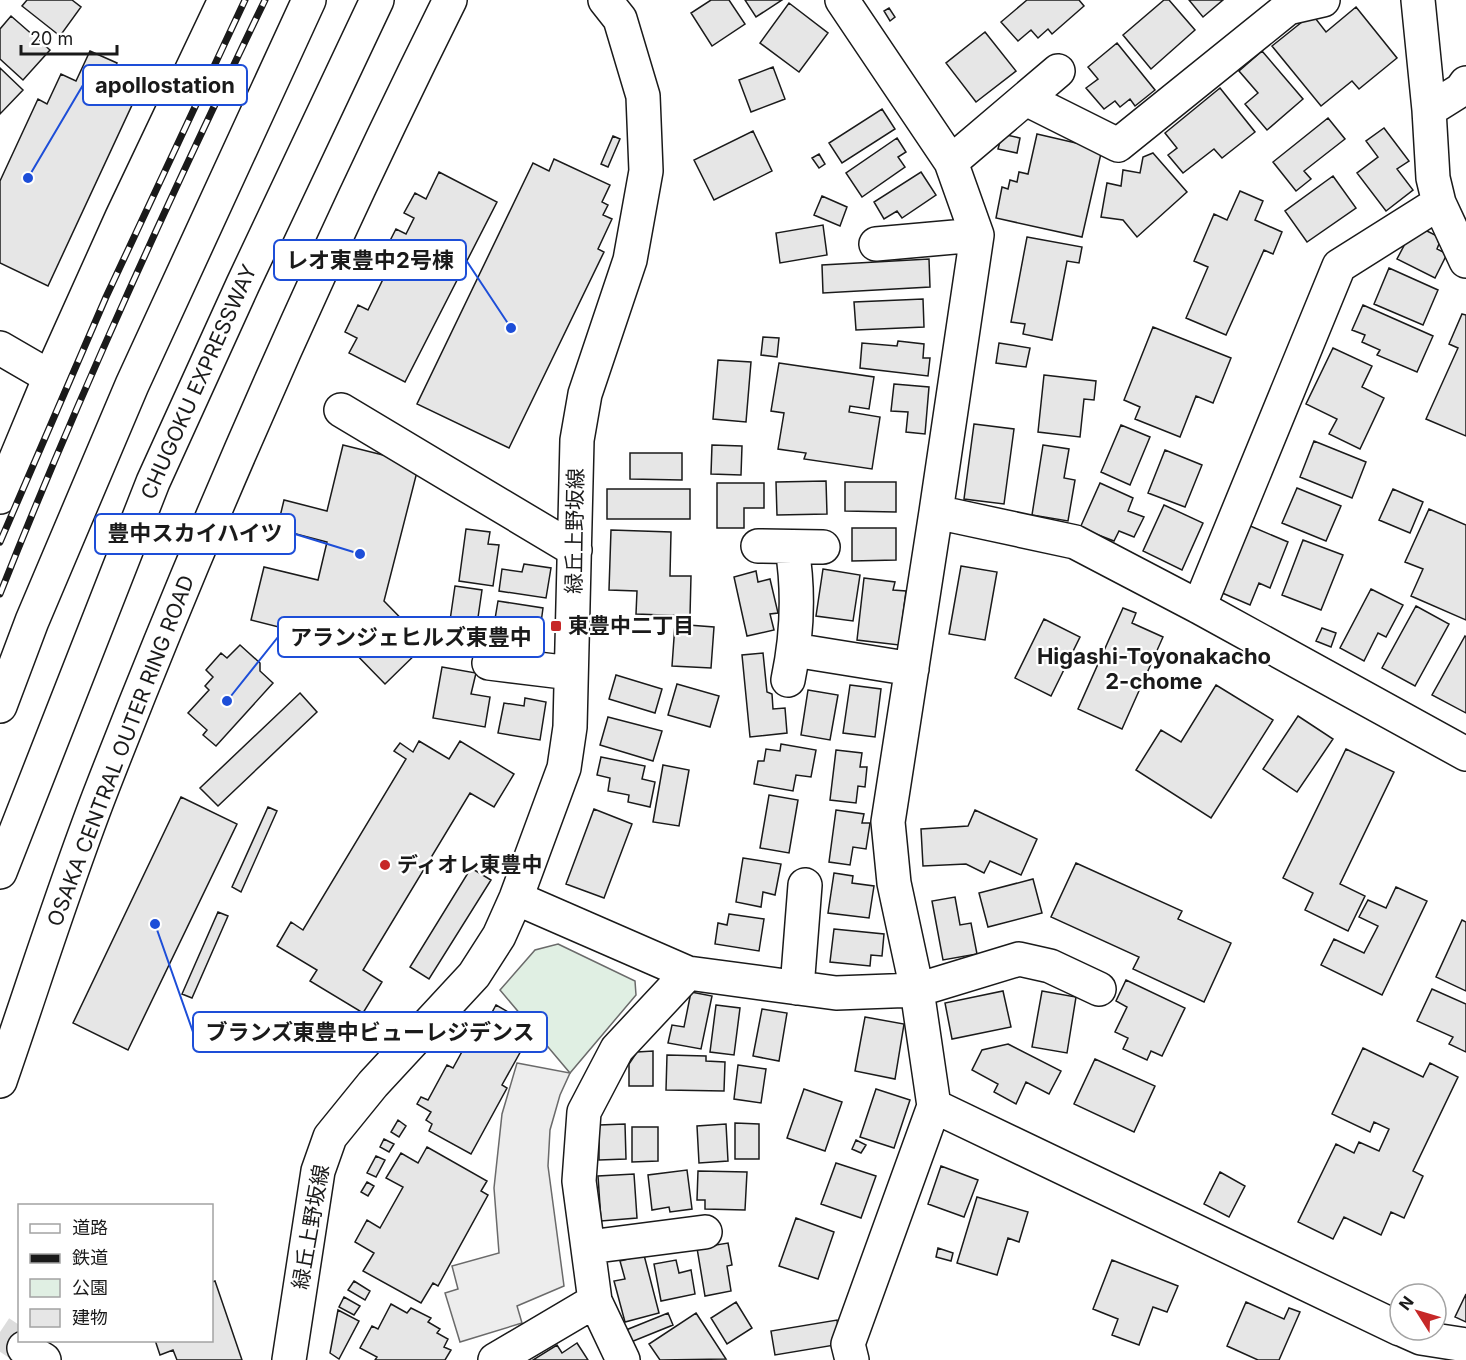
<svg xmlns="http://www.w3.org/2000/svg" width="1466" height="1360" viewBox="0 0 1466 1360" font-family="Inter,'Noto Sans JP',sans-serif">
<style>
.green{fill:#e0efe3;stroke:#6a6a6a;stroke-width:1.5}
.parking{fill:#ededed;stroke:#6a6a6a;stroke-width:1.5}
.building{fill:#e6e6e6;stroke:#1a1a1a;stroke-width:1.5}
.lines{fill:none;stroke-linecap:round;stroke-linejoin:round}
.minor-tunnel{stroke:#ddd;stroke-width:33;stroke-dasharray:33 16;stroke-linecap:butt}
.minor-casing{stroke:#1a1a1a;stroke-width:36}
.major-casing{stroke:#1a1a1a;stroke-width:36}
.highway-casing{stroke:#1a1a1a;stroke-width:36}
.minor{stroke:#fff;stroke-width:33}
.major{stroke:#fff;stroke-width:33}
.highway{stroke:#fff;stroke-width:33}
.rail-casing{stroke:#1a1a1a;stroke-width:7}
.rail{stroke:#fff;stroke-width:4.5;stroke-dasharray:14;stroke-linecap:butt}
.poi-dot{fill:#c62828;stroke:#fff;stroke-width:2}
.labels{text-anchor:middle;stroke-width:4.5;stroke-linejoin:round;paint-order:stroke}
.street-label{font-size:21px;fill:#1a1a1a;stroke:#fff}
.poi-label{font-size:21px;font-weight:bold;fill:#1a1a1a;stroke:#fff;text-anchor:start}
.neighbourhood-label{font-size:22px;font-weight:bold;fill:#1a1a1a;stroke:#fff}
.leader{fill:none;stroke:#1d4ed8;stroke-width:2}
.callout-dot{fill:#1d4ed8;stroke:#fff;stroke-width:2}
.callout{fill:#fff;stroke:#1d4ed8;stroke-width:2}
.callout-label{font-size:22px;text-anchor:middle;font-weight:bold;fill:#1a1a1a}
</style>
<rect width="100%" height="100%" fill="#fff"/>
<path class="green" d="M558,944L635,981L636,995L570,1073L500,990L535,950Z"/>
<path class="parking" d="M517,1063L570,1073L560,1095L550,1130L548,1166L564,1286L517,1306L522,1323L460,1342L445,1293L458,1289L452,1266L499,1253L494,1188L502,1114Z"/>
<path class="building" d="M27,0H72L81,7L60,36L22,6Z
M711,0H729L745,24L712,46L691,13Z
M745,0H782L756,17Z
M1027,0H1079L1084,6L1052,34L1048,29L1038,38L1031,30L1018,41L1001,22Z
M1164,0H1169L1195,30L1151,69L1123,35Z
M1189,0H1223L1203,17Z
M789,3L828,33L799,72L760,43Z
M1356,7L1397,58L1359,89L1352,81L1321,106L1272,46L1312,14L1326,32Z
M889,8L895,17L890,21L884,11Z
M11,16L50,50L23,80L0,59V29Z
M985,32L1016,71L976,102L946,63Z
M1117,43L1155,90L1135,106L1130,99L1120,107L1115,101L1104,109L1086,88L1098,79L1088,67Z
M90,51L117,63L111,77L139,90L48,286L0,263V181L38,99L47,104L61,74L76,81Z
M1262,51L1303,99L1267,130L1245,104L1258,93L1239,71Z
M773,67L785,99L751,112L739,80Z
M0,68L23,90L0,114Z
M1220,88L1255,132L1222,158L1214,149L1183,173L1168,155L1177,148L1165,133Z
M882,109L895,129L842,163L829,143Z
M1328,118L1345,139L1304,171L1311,179L1296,191L1273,162Z
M1384,128L1409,161L1397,169L1413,190L1386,211L1357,173L1378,157L1366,141Z
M753,131L772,171L714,200L694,160Z
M1002,134L1020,138L1017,153L998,149Z
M1037,134L1102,149L1082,237L996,218L1002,187L1008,189L1010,180L1017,182L1019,172L1028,174Z
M613,136L620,139L608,167L601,164Z
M897,138L906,152L898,157L905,167L862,197L846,173Z
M1153,153L1187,192L1137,237L1123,220L1101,217L1107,183L1121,186L1123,170L1140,173L1143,157Z
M819,154L825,164L819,168L812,158Z
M554,159L610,185L602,202L608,205L603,215L612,219L598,249L604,252L509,448L417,404L533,163L549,171Z
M439,172L497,202L405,382L349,353L357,338L345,332L358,305L368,310L386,273L376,268L396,229L406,234L414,218L404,213L415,193L426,199Z
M921,172L936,195L902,218L897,211L884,219L874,202Z
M1333,176L1356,208L1307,242L1285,211Z
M1240,191L1263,201L1255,220L1282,232L1273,254L1264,250L1226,335L1186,318L1208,267L1194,261L1214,214L1227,220Z
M822,196L847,207L840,226L814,215Z
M823,225L827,255L780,263L776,233Z
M1423,229L1437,236L1439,244L1437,249L1447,254L1435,278L1397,259L1407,240Z
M1027,237L1082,247L1079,263L1067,261L1052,340L1023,334L1025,324L1011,322Z
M929,259L930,287L823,293L822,265Z
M1389,268L1438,290L1423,325L1374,304Z
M923,299L924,327L856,330L854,302Z
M1363,305L1433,336L1417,372L1377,355L1380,350L1362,342L1365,335L1352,330Z
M1462,314L1466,315V436L1426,419L1458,348L1449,344Z
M1153,327L1231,358L1213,403L1196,396L1180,437L1135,419L1140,407L1124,400Z
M763,337L779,338L777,357L761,355Z
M898,341L924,344L923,358H930L928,376L860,368L862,343L897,346Z
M999,343L1030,348L1026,367L996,363Z
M1333,348L1372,366L1362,387L1384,398L1360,449L1329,434L1337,419L1306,404Z
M718,360L751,362L746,422L713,419Z
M779,363L874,377L869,409L850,406L849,412L880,417L872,469L804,459L806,453L778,449L784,413L771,411Z
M1044,375L1096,381L1094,400L1084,399L1080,437L1038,432Z
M894,384L929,387L925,434L906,432L908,412L891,411Z
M974,424L1014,429L1004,504L964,499Z
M1121,425L1150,437L1130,485L1101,472Z
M1314,441L1366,462L1352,498L1300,477Z
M343,445L419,464L384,601L426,644L385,684L346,644L251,620L264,567L318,580L327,542L277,529L284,500L327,511Z
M712,445L742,446L741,475L711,474Z
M1043,445L1069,449L1064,478L1075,480L1068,521L1032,515Z
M1165,450L1202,465L1185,507L1148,493Z
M630,453H682V480L630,479Z
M826,481L827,514L777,515L776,482Z
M845,482H896V512L845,511Z
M717,483H764V508H744V528H717Z
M1100,483L1133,498L1128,511L1144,517L1134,537L1119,531L1114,541L1080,528Z
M1297,488L1341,506L1326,541L1282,523Z
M607,489H690V519H607Z
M1393,489L1423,502L1410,533L1379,520Z
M1164,505L1203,523L1182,570L1143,551Z
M1429,509L1466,525V620L1411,596L1423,569L1405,562Z
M1248,525L1288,542L1270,588L1259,583L1250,605L1220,592Z
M852,528H896V560L852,561Z
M466,529L490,532L488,544L499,545L493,586L459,581Z
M611,530L671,532L670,576H691L690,616L636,614L637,591L609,590Z
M1303,540L1343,555L1321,610L1282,595Z
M524,564L551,568L546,598L499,591L502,569L522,572Z
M961,566L997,572L985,640L949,634Z
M823,569L860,575L853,621L816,616Z
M756,571L758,582L770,579L778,613L770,614L774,630L747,636L734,577Z
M864,578L895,582L893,590L906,591L899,645L857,640Z
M455,586L482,590L474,645L447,641Z
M1371,589L1403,605L1386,637L1378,633L1364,661L1340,648Z
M498,601L543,608L538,645L503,640L504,633L493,631Z
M1416,606L1449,624L1415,686L1382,668Z
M1123,608L1136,613L1132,623L1163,637L1122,729L1078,709Z
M1044,619L1080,637L1051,696L1015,678Z
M675,624L714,627L711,668L672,666Z
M1322,628L1336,633L1331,647L1316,641Z
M1465,636L1466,637V713L1432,695Z
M240,645L260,663V671L273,683L216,746L203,735L207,730L188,713L209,690L205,686L213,677L206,670L221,653L227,658Z
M763,653L767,692L772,694L773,709L785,708L787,733L750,737L742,655Z
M442,667L476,673L471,694L490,697L485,727L433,718Z
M616,675L662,689L655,713L609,699Z
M677,684L719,696L710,727L668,715Z
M850,685L881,689L875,737L843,733Z
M1216,685L1273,720L1211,818L1136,770L1161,730L1181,742Z
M808,690L838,695L830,740L801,735Z
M300,693L317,712L218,806L200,788Z
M525,698L546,702L540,740L498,733L504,703L524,706Z
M1298,716L1333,739L1297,792L1263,769Z
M608,717L662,731L653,761L600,745Z
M419,741L449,759L460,741L514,774L494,807L470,793L363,970L382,982L363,1013L310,981L317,970L277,946L291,922L303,930L406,759L394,751L400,743L413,752Z
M781,744L816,750L811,777L796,775L793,791L754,784L758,761H764L766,749L780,751Z
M1346,749L1394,772L1340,884L1365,896L1348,931L1305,910L1313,893L1283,878Z
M836,750L862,753L860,767H867L865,787L858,786L856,803L830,800Z
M601,757L645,766L642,779L655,782L650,807L628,802L629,795L608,791L610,778L597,775Z
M663,765L689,770L679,826L653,822Z
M769,795L798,800L789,853L760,848Z
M181,797L237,824L128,1050L73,1023Z
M268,807L277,811L241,892L232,887Z
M594,809L632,824L604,898L566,884Z
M836,810L864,814L862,823H870L866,849L853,847L850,865L829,862Z
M975,810L1037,839L1021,875L990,861L984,873L966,864L923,866L921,829L968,826Z
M743,858L781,864L775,895L763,892L761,907L736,902Z
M1076,863L1182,911L1178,919L1231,943L1204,1002L1133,969L1139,957L1051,917Z
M471,868L491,880L429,979L410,967Z
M834,873L853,876L852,883L874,886L869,918L828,913Z
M1033,879L1042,913L988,927L979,893Z
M1396,887L1427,901L1382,995L1321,965L1334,939L1364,953L1378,926L1359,917L1368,900L1386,908Z
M955,897L960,925L971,923L977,954L943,960L932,901Z
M218,912L228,916L192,998L182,994Z
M729,914L764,919L759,951L715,944L718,923L727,925Z
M1462,920L1466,922V991L1436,977Z
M834,929L884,934L882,956L871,955L870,966L830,962Z
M1126,980L1185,1008L1162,1056L1151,1051L1147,1060L1123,1049L1128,1038L1115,1032L1127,1007L1116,1001Z
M1432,989L1466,1004V1052L1449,1044L1453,1037L1417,1021Z
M1003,991L1011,1027L952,1039L945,1003Z
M1042,991L1076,997L1067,1053L1032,1047Z
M691,992L712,996L701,1049L668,1043L672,1025L684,1027Z
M496,1005L524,1021L522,1026L532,1031L502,1085L507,1088L471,1154L429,1131L432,1124L426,1120L431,1112L417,1104L421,1097L428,1100L447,1065L453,1068L469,1039L476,1042Z
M716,1005L740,1008L734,1055L710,1052Z
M762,1009L787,1013L779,1061L753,1056Z
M865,1017L904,1024L895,1079L855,1071Z
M1008,1044L1061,1071L1049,1094L1026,1082L1016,1104L994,1092L998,1084L972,1070L982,1050Z
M1363,1048L1423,1077L1430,1063L1458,1077L1413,1171L1423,1176L1404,1218L1391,1212L1381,1235L1344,1217L1333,1239L1298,1222L1336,1144L1354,1153L1359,1142L1379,1151L1389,1129L1374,1122L1370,1132L1332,1114Z
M653,1051V1086H629V1064L637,1052Z
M667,1055L706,1056V1061L725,1062L724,1091L666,1090Z
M1095,1059L1155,1086L1134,1132L1074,1104Z
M738,1065L766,1069L761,1103L734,1099Z
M804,1089L842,1102L825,1151L787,1138Z
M876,1089L910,1100L894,1148L860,1137Z
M398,1120L406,1126L399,1137L391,1132Z
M735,1123L759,1124V1159H735Z
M625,1124L626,1159L599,1160V1125Z
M726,1124L728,1161L699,1163L697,1126Z
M632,1127H658V1161L632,1162Z
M384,1139L394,1144L389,1152L380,1147Z
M856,1140L866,1145L861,1153L852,1149Z
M427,1147L487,1181L481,1191L488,1195L438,1286L433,1283L421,1303L363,1271L374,1253L355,1242L367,1220L380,1228L403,1187L386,1178L401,1153L418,1163Z
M376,1156L385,1160L376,1177L367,1173Z
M836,1163L876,1176L861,1218L821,1204Z
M941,1166L978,1180L964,1217L928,1204Z
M687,1170L692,1209L670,1212L669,1207L652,1210L648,1175Z
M698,1171L747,1172L745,1210L705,1209V1200H697Z
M1220,1172L1245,1186L1229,1217L1204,1204Z
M634,1174L637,1218L601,1221L598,1176Z
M367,1182L374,1186L368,1196L361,1192Z
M977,1197L1028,1212L1019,1242L1008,1238L997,1275L957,1263Z
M796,1218L834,1232L818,1279L779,1266Z
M728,1243L732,1265L727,1266L731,1291L705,1296L697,1248Z
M938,1248L953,1253L951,1261L936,1257Z
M644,1255L659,1313L625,1322L614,1281L625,1279L620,1261Z
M676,1260L679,1273L691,1270L695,1294L661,1301L654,1264Z
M1112,1260L1178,1286L1167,1312L1153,1307L1139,1345L1112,1335L1118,1319L1093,1309Z
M215,1281L242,1360H177L173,1350L160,1355L155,1340H212V1282Z
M354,1281L370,1291L365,1300L348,1290Z
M1466,1294V1322L1455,1317Z
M344,1297L360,1306L354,1315L339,1307Z
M736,1302L752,1328L727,1344L711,1318Z
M1246,1302L1284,1319L1289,1308L1300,1312L1279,1360H1258L1227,1346Z
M391,1304L407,1313L411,1308L431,1318L428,1322L440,1329L437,1333L448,1339L444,1347L451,1350L445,1360H375L377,1357L360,1348L372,1326L378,1329Z
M338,1310L359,1321L339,1359L330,1353Z
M668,1313L673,1325L631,1342L626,1330Z
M696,1313L726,1359L660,1360L649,1344Z
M837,1320L841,1344L775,1355L771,1331Z
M577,1343L588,1360H533L557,1345L562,1353Z"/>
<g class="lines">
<path class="minor-tunnel" d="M0,1332L24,1348"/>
<g class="minor-casing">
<path id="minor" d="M842,0L951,162L977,235L936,512L888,822L894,883L917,990L934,1106L848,1344L852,1360
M1418,0L1429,110L1433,178L1439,203L1466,261
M1026,99L1118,145L1288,8L1323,0
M1429,110L1461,90L1466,83
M951,162L1058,71
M876,244L977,235
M0,348L50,377
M341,410L575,550
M936,512L1075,542L1199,607L1466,754
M758,546L823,547
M1199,607L1339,266L1439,203
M794,650L912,669
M489,663L571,673
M788,680C797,637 799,591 792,548
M516,898L688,973L836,993L917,990L1019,959L1050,966L1099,989
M797,988L805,885
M934,1106L1400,1329
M589,1247L705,1232
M1403,1330L1421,1338L1466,1345
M24,1348L44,1360
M289,1360L318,1171L330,1137L373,1084L474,975L499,936L516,898L564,768L570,727L577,440L585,394L630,260L646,171L643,96L620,19L605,0
M495,1360L595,1301
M623,1360L595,1301L579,1181L584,1112L617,1049L688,973"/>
</g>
<g class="major-casing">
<path id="major" d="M0,497L50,377L122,217L225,0
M0,1081C34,983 65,883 103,786C207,519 322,257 450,0"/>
</g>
<g class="highway-casing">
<path id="highway" d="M0,706L32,621L132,385L309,0
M0,872L153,482L243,284L377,0"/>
</g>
<use href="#minor" class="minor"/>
<use href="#major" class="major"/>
<use href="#highway" class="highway"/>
<g class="rail-casing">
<path id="rail" d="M0,542L106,297L245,0
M0,594C80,392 171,195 265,0"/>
</g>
<use href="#rail" class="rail"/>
</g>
<g class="poi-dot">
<rect x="550" y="620" width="12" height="12" rx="3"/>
<circle cx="385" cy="865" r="6"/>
</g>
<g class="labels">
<g class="street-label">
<text transform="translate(199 382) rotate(-66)" y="7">CHUGOKU EXPRESSWAY</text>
<text transform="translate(575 531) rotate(-89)" y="7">緑丘上野坂線</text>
<text transform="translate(121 751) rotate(-69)" y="7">OSAKA CENTRAL OUTER RING ROAD</text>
<text transform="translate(311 1227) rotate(-80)" y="7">緑丘上野坂線</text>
</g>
<g class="poi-label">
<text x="568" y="633">東豊中二丁目</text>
<text x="397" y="872">ディオレ東豊中</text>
</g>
<g class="neighbourhood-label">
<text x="1154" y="664">Higashi-Toyonakacho<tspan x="1154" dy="25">2-chome</tspan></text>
</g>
</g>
<path class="leader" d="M28 178L83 85M511 328L466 260M360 554L295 534M227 701L278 637M155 924L193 1032"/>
<g class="callout-dot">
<circle cx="28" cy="178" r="6"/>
<circle cx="511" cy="328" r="6"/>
<circle cx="360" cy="554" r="6"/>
<circle cx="227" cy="701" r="6"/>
<circle cx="155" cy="924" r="6"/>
</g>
<g class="callout">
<rect x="83" y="65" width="164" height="40" rx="6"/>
<rect x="274" y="240" width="192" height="40" rx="6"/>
<rect x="95" y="514" width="200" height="40" rx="6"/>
<rect x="278" y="617" width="266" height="40" rx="6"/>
<rect x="193" y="1012" width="354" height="40" rx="6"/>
</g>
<g class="callout-label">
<text x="165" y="93">apollostation</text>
<text x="370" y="268">レオ東豊中2号棟</text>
<text x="195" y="541">豊中スカイハイツ</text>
<text x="411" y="645">アランジェヒルズ東豊中</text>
<text x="370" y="1040">ブランズ東豊中ビューレジデンス</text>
</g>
<rect x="18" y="1204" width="195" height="138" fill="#ffffff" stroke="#a3a3a3" stroke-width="1.5"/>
<rect x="30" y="1224" width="30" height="9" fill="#ffffff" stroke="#a3a3a3" stroke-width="1.5"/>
<text x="72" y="1234" font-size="18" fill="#1a1a1a">道路</text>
<rect x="30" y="1254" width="30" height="9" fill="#1a1a1a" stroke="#a3a3a3" stroke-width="1.5"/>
<text x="72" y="1264" font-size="18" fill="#1a1a1a">鉄道</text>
<rect x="30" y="1279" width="30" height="18" fill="#e0efe3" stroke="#a3a3a3" stroke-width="1.5"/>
<text x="72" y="1294" font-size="18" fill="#1a1a1a">公園</text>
<rect x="30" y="1309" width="30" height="18" fill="#e6e6e6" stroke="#a3a3a3" stroke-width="1.5"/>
<text x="72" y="1324" font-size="18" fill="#1a1a1a">建物</text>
<g transform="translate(1418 1312) rotate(307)"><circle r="28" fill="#ffffff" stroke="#a3a3a3" stroke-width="1.5"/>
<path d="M0-4.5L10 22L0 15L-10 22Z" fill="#c62828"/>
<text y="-9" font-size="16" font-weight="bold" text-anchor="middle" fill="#1a1a1a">N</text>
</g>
<path d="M21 45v9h96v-9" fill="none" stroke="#1a1a1a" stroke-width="3"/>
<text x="30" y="45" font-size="18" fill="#1a1a1a" stroke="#ffffff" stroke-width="4.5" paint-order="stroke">20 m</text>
</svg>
